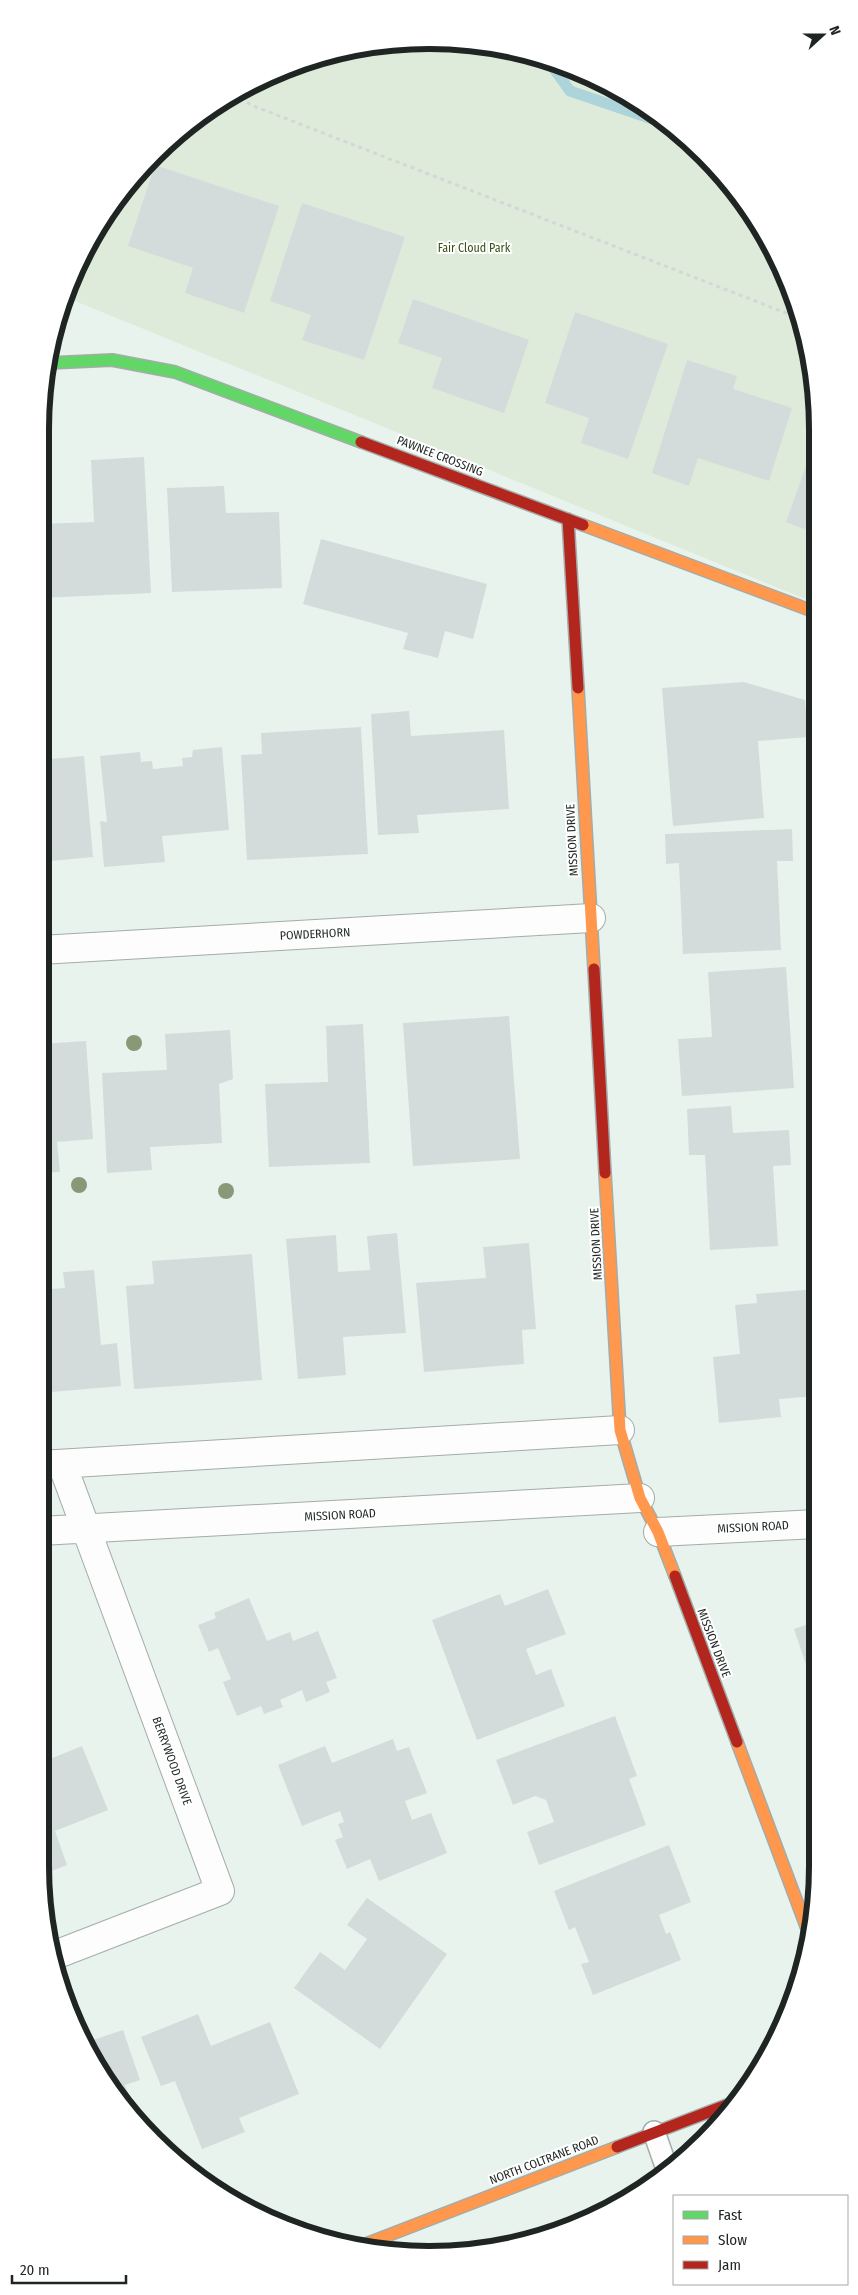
<svg xmlns="http://www.w3.org/2000/svg" width="858" height="2295" viewBox="0 0 858 2295" font-family="'Fira Sans Condensed',sans-serif">
<style>
.green{fill:#dfebda}
.lines{fill:none;stroke-linecap:round;stroke-linejoin:round}
.stream{stroke:#acd4da;stroke-width:11}
.building{fill:#d3dcda}
.lane-casing{stroke:#a4aca9;stroke-width:24}
.street-casing{stroke:#a4aca9;stroke-width:30}
.fast-casing{stroke:#a4aca9;stroke-width:14}
.slow-casing{stroke:#a4aca9;stroke-width:14}
.jam-casing{stroke:#a4aca9;stroke-width:14}
.path{stroke:#d4d7d6;stroke-width:3;stroke-dasharray:4 4;stroke-linecap:butt}
.lane{stroke:#fcfdfc;stroke-width:21}
.street{stroke:#fcfdfc;stroke-width:28}
.fast{stroke:#63d668;stroke-width:11}
.slow{stroke:#ff974d;stroke-width:11}
.jam{stroke:#b3261e;stroke-width:11}
.tree{fill:#899978}
.labels{text-anchor:middle;stroke-width:4;stroke-linejoin:round;paint-order:stroke}
.park-label{font-size:12px;fill:#3b5017;stroke:#fff}
.street-label{font-size:12px;fill:#1e2522;stroke:#fff}
.rim{fill:none;stroke:#1e2522;stroke-width:6}
</style>
<rect width="100%" height="100%" fill="#e8f3ee"/>
<path class="green" d="M455,41L530,53L645,105L722,173L788,280L815,378V603L65,297L80,257L121,192L173,136L235,92L304,61L379,43Z"/>
<g class="lines">
<path class="stream" d="M549,62L570,91L664,123"/>
</g>
<path class="building" d="M155,165L279,206L244,313L185,293L193,268L128,246Z
M114,202L116,215L105,217L109,211Z
M302,203L405,237L364,360L302,340L311,315L270,301Z
M413,299L529,340L504,413L432,388L442,358L398,343Z
M575,312L668,344L628,459L581,443L589,418L545,403Z
M687,360L737,376L733,389L792,408L769,481L698,458L689,486L652,473Z
M815,441V533L786,522Z
M144,457L151,593L40,598V524L94,522L91,460Z
M224,486L226,513L279,512L282,588L172,592L167,488Z
M321,539L487,584L473,639L445,631L438,658L403,649L408,633L303,604Z
M744,682L805,700L808,737L758,741L764,818L673,826L662,688Z
M409,711L411,736L504,730L509,809L417,815L419,833L378,835L371,714Z
M361,727L368,854L247,860L241,755L262,754L261,733Z
M222,747L229,830L162,836L165,862L104,867L100,821L107,822L100,756L140,752L141,762L152,761L153,769L183,766L182,758L192,757L193,750Z
M84,756L93,857L40,862V760Z
M792,829L793,861H777L781,950L683,954L679,863L666,864L665,834Z
M786,967L794,1088L682,1096L678,1039L712,1037L708,972Z
M509,1016L520,1159L413,1166L403,1023Z
M363,1024L370,1163L269,1167L265,1084L328,1082L326,1026Z
M230,1030L233,1079L219,1084L222,1143L150,1147L152,1170L107,1173L102,1073L167,1070L165,1034Z
M86,1041L93,1139L57,1142L60,1172L40,1173V1044Z
M731,1106L733,1133L789,1130L791,1165L773,1166L778,1246L710,1250L705,1155H689L687,1109Z
M397,1233L406,1333L343,1337L346,1375L298,1379L286,1239L336,1235L338,1272L370,1270L367,1236Z
M529,1243L536,1329L522,1330L524,1364L424,1372L416,1283L486,1278L483,1247Z
M252,1254L262,1380L134,1389L126,1286L154,1284L152,1261Z
M94,1270L101,1345L117,1343L121,1386L40,1393V1283L44,1282L49,1289L65,1288L63,1272Z
M817,1289V1396L779,1399L781,1417L719,1423L713,1357L740,1354L735,1305L757,1303L756,1294Z
M548,1589L566,1634L526,1649L536,1675L551,1669L565,1706L477,1740L432,1620L500,1594L505,1606Z
M249,1598L267,1641L290,1632L293,1641L318,1631L337,1678L326,1682L330,1692L306,1702L302,1690L280,1700L283,1707L264,1714L261,1706L237,1716L223,1682L231,1679L218,1648L209,1652L198,1625L216,1618L214,1613Z
M817,1621L818,1697H817L794,1629Z
M615,1716L637,1776L629,1779L646,1825L539,1865L527,1832L554,1822L546,1800L535,1796L513,1805L496,1760Z
M393,1739L397,1751L409,1747L427,1793L405,1801L412,1820L431,1813L447,1853L379,1881L370,1859L347,1869L335,1840L343,1837L338,1824L344,1822L340,1811L302,1826L278,1765L325,1746L332,1763Z
M82,1746L108,1810L55,1831L67,1865L41,1875L40,1763Z
M669,1845L691,1902L659,1915L666,1934L670,1932L681,1960L593,1995L581,1964L589,1962L575,1927L569,1930L554,1891Z
M367,1898L447,1954L380,2049L294,1988L320,1952L345,1970L367,1939L347,1925Z
M198,2014L211,2046L270,2022L299,2094L239,2118L245,2132L202,2149L175,2081L161,2086L141,2037Z
M123,2030L140,2080L125,2085L137,2116L133,2118L92,2060L84,2043Z"/>
<g class="lines">
<g class="lane-casing">
<path id="lane" d="M654,2132L667,2169"/>
</g>
<g class="street-casing">
<path id="street" d="M40,950L591,918
M40,1465L620,1430
M40,1531L640,1498
M658,1532L817,1524
M55,1955L220,1891L62,1464"/>
</g>
<g class="fast-casing">
<path id="fast" d="M49,363L112,360L175,372L361,442"/>
</g>
<g class="slow-casing">
<path id="slow" d="M583,525L815,612
M578,688L594,969
M605,1173L620,1430L640,1498L658,1532L675,1576
M737,1742L809,1934
M358,2247L617,2147"/>
</g>
<g class="jam-casing">
<path id="jam" d="M361,442L583,525
M568,519L578,688
M594,969L605,1173
M675,1576L737,1742
M617,2147L740,2100"/>
</g>
<path class="path" d="M234,93L251,105L799,318"/>
<use href="#lane" class="lane"/>
<use href="#street" class="street"/>
<use href="#fast" class="fast"/>
<use href="#slow" class="slow"/>
<use href="#jam" class="jam"/>
</g>
<g class="tree">
<circle cx="134" cy="1043" r="8"/>
<circle cx="79" cy="1185" r="8"/>
<circle cx="226" cy="1191" r="8"/>
</g>
<g class="labels">
<g class="park-label">
<text x="474" y="252">Fair Cloud Park</text>
</g>
<g class="street-label">
<text transform="translate(440 456) rotate(21)" y="4">PAWNEE CROSSING</text>
<text transform="translate(572 840) rotate(-93)" y="4">MISSION DRIVE</text>
<text transform="translate(315 934) rotate(-3)" y="4">POWDERHORN</text>
<text transform="translate(596 1244) rotate(-93)" y="4">MISSION DRIVE</text>
<text transform="translate(340 1515) rotate(-3)" y="4">MISSION ROAD</text>
<text transform="translate(753 1527) rotate(-3)" y="4">MISSION ROAD</text>
<text transform="translate(714 1643) rotate(69)" y="4">MISSION DRIVE</text>
<text transform="translate(172 1761) rotate(70)" y="4">BERRYWOOD DRIVE</text>
<text transform="translate(544 2160) rotate(-21)" y="4">NORTH COLTRANE ROAD</text>
</g>
</g>
<path d="M0 0H858V2295H0ZM429 49H429A380 380 0 0 1 809 429V1866A380 380 0 0 1 429 2246H429A380 380 0 0 1 49 1866V429A380 380 0 0 1 429 49Z" fill="#fff" fill-rule="evenodd"/>
<path class="rim" d="M429 49H429A380 380 0 0 1 809 429V1866A380 380 0 0 1 429 2246H429A380 380 0 0 1 49 1866V429A380 380 0 0 1 429 49Z"/>
<rect x="673" y="2195" width="175" height="90" fill="#ffffff" stroke="#a5a8a7"/>
<rect x="683" y="2211" width="25" height="8" fill="#63d668" stroke="#a5a8a7"/>
<text x="718" y="2220" font-size="15" fill="#1e2522">Fast</text>
<rect x="683" y="2236" width="25" height="8" fill="#ff974d" stroke="#a5a8a7"/>
<text x="718" y="2245" font-size="15" fill="#1e2522">Slow</text>
<rect x="683" y="2261" width="25" height="8" fill="#b3261e" stroke="#a5a8a7"/>
<text x="718" y="2270" font-size="15" fill="#1e2522">Jam</text>
<g transform="translate(823 35) rotate(69)" stroke="#ffffff" stroke-width="4" paint-order="stroke">
<path d="M0-4L9 19L0 12L-9 19Z" fill="#1e2522"/>
<text y="-8" font-size="14" font-weight="bold" text-anchor="middle" fill="#1e2522">N</text>
</g>
<path d="M12 2275v8h114v-8" fill="none" stroke="#1e2522" stroke-width="2.5"/>
<text x="20" y="2275" font-size="15" fill="#1e2522" stroke="#ffffff" stroke-width="4" paint-order="stroke">20 m</text>
</svg>
